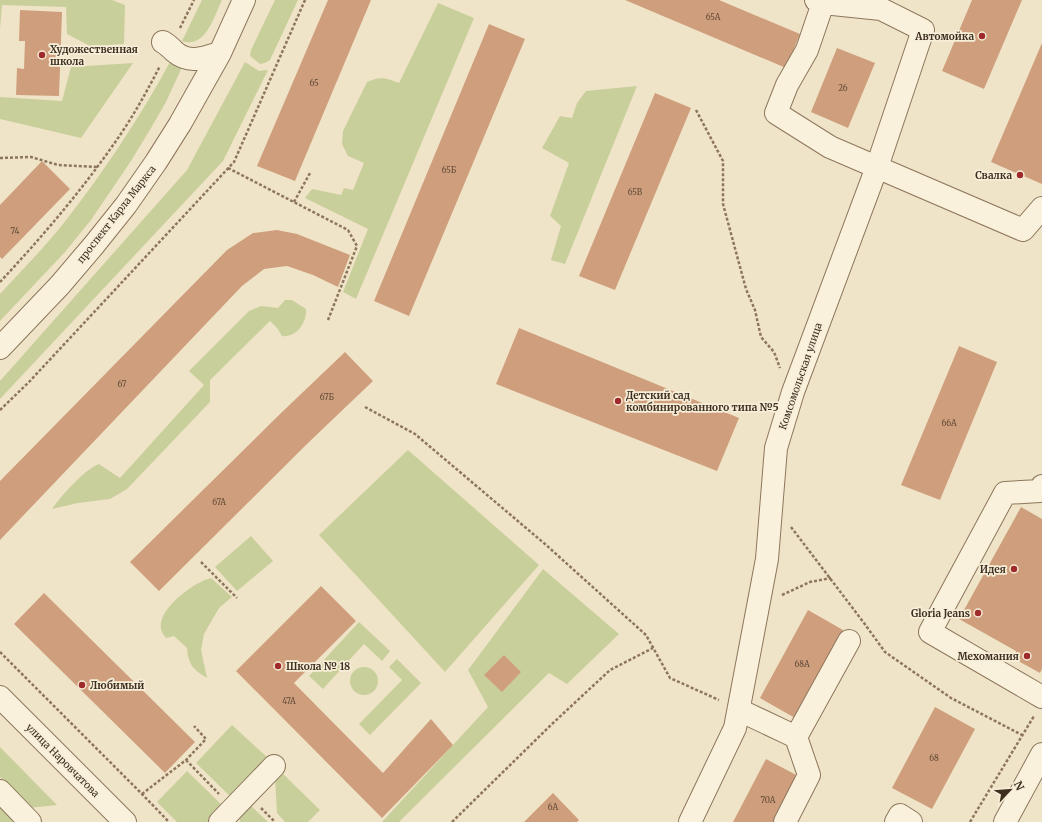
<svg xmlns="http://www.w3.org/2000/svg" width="1042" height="822" viewBox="0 0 1042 822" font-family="Merriweather,serif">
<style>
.green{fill:#c9cf9b}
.building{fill:#cf9f7d}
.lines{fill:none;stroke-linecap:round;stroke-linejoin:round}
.minor-casing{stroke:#8d765c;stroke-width:24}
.path{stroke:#8d765c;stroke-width:2.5;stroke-dasharray:3 2;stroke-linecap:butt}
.minor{stroke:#faf1dc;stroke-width:22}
.poi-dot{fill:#9e2a2b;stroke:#f7eed8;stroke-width:1.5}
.labels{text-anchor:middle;stroke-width:3.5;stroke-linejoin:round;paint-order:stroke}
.number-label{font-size:8px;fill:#624a37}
.poi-label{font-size:10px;font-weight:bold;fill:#3d2e20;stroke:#f7eed8;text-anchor:end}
.street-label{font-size:10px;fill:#3d2e20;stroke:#f7eed8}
</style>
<rect width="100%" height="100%" fill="#f0e4c8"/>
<path class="green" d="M0,0H112L125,5L124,44L90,46L67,34L66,7L2,5L0,29Z
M202,0H222C214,16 206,49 182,41Z
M275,0H298L270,60L265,63L260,64L250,56L251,50Z
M438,3L474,18L356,299L343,292L368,229L305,198L312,189L341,195L344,188L353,190L364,163L348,156L342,144L343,131L367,82C382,76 385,78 399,83Z
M170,62L182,67L166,102L151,128L131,161L91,220L65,252L0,321V294C21,271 44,248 63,224C103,173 139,119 170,62Z
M245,62L259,71L268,70L223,161L0,399V381L187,170Z
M133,63L81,138L0,119V97L62,101L71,67Z
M637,86L565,264L551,260L561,226L550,216L569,163L542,148L560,116L572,118L577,103L586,91Z
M285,300H292L306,309C307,322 297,338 282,336L277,328L270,321L210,380V402L127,489L110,499L78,503L52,509C61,496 85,469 99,464L120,478L204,385L189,371L249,311L261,306L278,308Z
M408,450L539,565L445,672L319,535Z
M251,536L273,561L237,591L215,567Z
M543,569L619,634L567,684L549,673L399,822H382L488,707L468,670Z
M211,578L232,597L219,608L204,634L201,650L207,678C194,670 188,665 187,648L174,636L166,638C164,636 162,632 161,629C157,609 194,582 211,578Z
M359,622L390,651L382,661L364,644L323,689L309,676Z
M397,659L421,683L370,735L359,724L402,680L389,667Z
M350 681a14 14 0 1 1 28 0a14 14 0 1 1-28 0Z
M232,725L268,758L231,797L196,763Z
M0,747L57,805L29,808L0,777Z
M187,771L223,806L207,822H177L157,802Z
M280,771L320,810L308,822H285L277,813L275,777Z
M0,803L18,822H0Z
M250,805L268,822H240L239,815Z"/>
<path class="building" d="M328,0H371L295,181L257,166Z
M625,0H719L800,34L786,68Z
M972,0H1022L984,89L942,71Z
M20,10L62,12L59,96L16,95L17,68L24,69L25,41H19Z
M489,24L525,39L409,316L374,301Z
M1042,43V184L991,162Z
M837,48L875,63L848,128L811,112Z
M655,93L691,108L615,290L579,276Z
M42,161L70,189L2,259L0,257V205Z
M277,230L297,234L350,255L338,287L313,275L287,266L264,269L242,286L0,540V481L227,250L253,233Z
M519,328L739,418L717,471L496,384Z
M959,346L997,362L940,500L901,485Z
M345,352L373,381L308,443L159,591L130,562L280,414Z
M1021,507L1042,519V669L1040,673L1013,658L1016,651L959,619Z
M321,586L356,621L294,683L383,773L431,719L453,745L382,818L236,671Z
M44,593L195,742L165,773L14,624Z
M808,610L843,630L795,718L760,698Z
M504,655L521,672L502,692L484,675Z
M935,707L975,729L932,809L892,788Z
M766,759L802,778L779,822H733Z
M553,793L579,820L577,822H524Z"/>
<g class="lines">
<g class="minor-casing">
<path id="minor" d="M816,0L823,3L807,50L787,85L776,113L830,147L1023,230L1042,208
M163,42C168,45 171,48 175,52C189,64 204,58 220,53
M0,348L60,285L94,245L126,205L156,162L180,124L220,53L244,0
M1042,486L1040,491L1005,493L930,632L1042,697
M0,697L125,822
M739,710L796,737L849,641
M0,791L30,822
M220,822L274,766
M690,822L735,728L767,559L776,448L793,392L877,167L923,30L881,9L823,3
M785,822L809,775L796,737
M896,822L900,815L911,822
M1005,822L1042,754"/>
</g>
<path class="path" d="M180,28L194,0
M696,110L723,161V204L746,289L755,310L761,337L774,352L780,368
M0,158L31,157L58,165L97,167
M228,168L348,230L357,246L328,320
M294,202L310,173
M0,282C42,237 83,189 118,138C134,115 147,91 160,66
M365,407L415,434L545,544L646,635L670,678L719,700
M0,410L29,382L234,162L305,0
M791,527L864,623L885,652L951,698L1022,735
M201,562L237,598
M782,595L810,582L831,578
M0,652L142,794L169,822
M186,760L219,794
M142,794L186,760L206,739L194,726
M261,808L275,822
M452,822L552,724L610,670L653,648
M970,822L1034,716"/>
<use href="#minor" class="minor"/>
</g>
<g class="poi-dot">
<circle cx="982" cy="36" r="4"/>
<circle cx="42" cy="55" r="4"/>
<circle cx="1020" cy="175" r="4"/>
<circle cx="618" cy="401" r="4"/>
<circle cx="1014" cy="569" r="4"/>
<circle cx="978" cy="613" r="4"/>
<circle cx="1027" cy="656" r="4"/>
<circle cx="278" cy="666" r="4"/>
<circle cx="82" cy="685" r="4"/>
</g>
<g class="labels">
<g class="number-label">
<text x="713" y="20">65А</text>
<text x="314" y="86">65</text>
<text x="843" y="91">26</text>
<text x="449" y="173">65Б</text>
<text x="635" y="195">65В</text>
<text x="15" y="234">74</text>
<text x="122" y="387">67</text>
<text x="327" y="400">67Б</text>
<text x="949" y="426">66А</text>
<text x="219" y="505">67А</text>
<text x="802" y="667">68А</text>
<text x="289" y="704">47А</text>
<text x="934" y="761">68</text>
<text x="768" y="803">70А</text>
<text x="553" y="810">6А</text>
</g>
<g class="poi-label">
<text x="974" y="40">Автомойка</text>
<text x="50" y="53" text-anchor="start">Художественная<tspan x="50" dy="12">школа</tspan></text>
<text x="1012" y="179">Свалка</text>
<text x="626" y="399" text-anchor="start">Детский сад<tspan x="626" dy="12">комбинированного типа №5</tspan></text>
<text x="1006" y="573">Идея</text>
<text x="970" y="617">Gloria Jeans</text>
<text x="1019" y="660">Мехомания</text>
<text x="286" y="670" text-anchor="start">Школа № 18</text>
<text x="90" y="689" text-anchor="start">Любимый</text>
</g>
<g class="street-label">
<text transform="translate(116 214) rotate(-52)" y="4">проспект Карла Маркса</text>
<text transform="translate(800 376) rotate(-71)" y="4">Комсомольская улица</text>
<text transform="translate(63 760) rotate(45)" y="4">улица Наровчатова</text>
</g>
</g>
<g transform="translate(1010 790) rotate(64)" stroke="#f7eed8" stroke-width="3" paint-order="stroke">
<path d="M0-3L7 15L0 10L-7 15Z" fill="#3d2e20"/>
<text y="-6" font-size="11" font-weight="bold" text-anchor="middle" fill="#3d2e20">N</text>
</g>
</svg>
